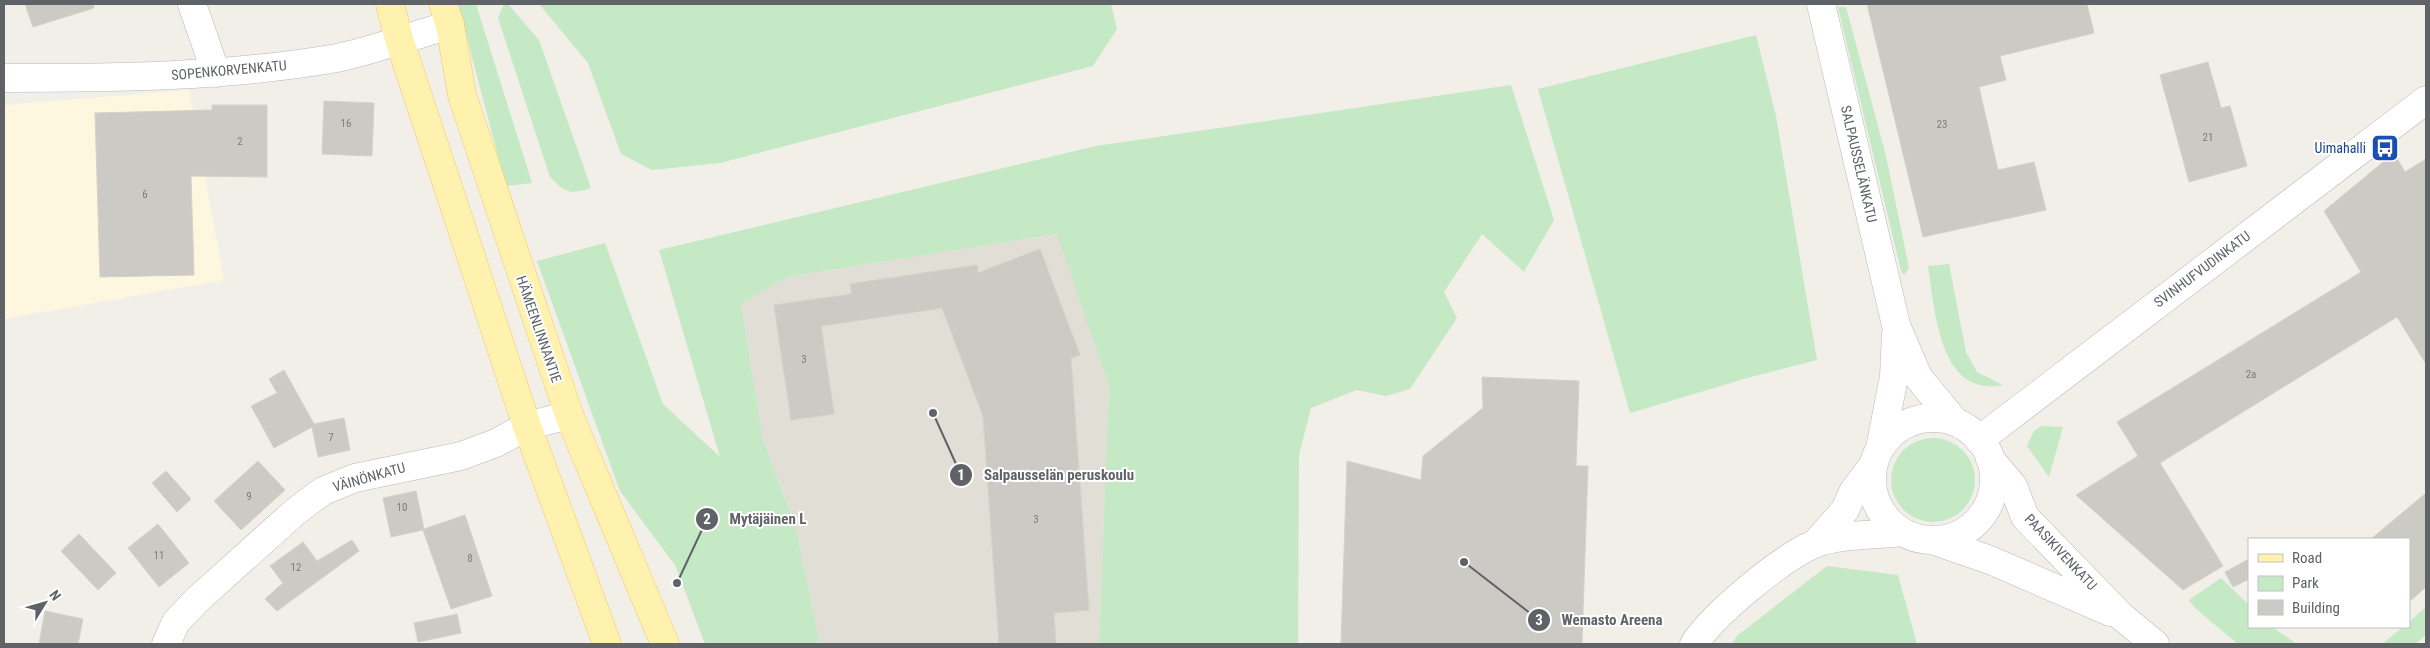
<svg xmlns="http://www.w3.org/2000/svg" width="2430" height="648" viewBox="0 0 2430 648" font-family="'Roboto Condensed',sans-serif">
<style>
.commercial{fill:#fef7e0}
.education{fill:#e1ded6}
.green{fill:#c5e8c5}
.building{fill:#cccac5;stroke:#d6d1c6}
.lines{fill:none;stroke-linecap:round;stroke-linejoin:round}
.street-casing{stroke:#b5b8bc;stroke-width:29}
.primary-casing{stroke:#f2c960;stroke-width:29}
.street{stroke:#fff;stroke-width:28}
.primary{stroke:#fff2af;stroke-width:28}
.labels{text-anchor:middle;stroke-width:4;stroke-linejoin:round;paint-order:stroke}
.number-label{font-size:11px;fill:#7a7d7f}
.street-label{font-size:14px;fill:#5f6368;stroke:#fff}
.transit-label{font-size:14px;fill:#164399;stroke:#fff;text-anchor:end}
.leader{fill:none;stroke:#5f6368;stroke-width:2}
.callout-dot{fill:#5f6368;stroke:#fff;stroke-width:2}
.mark-label{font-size:15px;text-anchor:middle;font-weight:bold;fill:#fff}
.callout-label{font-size:15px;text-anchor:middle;font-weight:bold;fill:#5f6368;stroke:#fff;stroke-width:4;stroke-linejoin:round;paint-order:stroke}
</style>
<rect width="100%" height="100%" fill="#f1efe8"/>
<path class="commercial" d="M189,90L224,280L4,319V105Z"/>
<path class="education" d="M1058,234L1109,386L1099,644H820L796,528L763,440L741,304L787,277Z"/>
<path class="green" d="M458,4H476L532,183L506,186Z
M504,4H508L539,40L591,188C569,195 566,193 550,177L498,18Z
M539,4H1111L1117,29L1093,66L720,163L652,170L621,154L588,63Z
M1838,7H1846L1886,156L1909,268L1904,275L1901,271Z
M1756,35L1776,116L1817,360L1747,378L1630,413L1538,89Z
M1511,85L1554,220L1524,272L1482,234L1444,292L1457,318L1410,389L1386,396L1357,390L1311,408L1299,455L1298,644H1099L1109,386L1057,234L787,277L741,304L763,440L796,528L820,644H705L675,565L620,491L537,261L605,243L663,404L720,457L659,250L1096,146Z
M1949,264L1966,352L1977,372L2003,385C1939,398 1935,310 1928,266Z
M2041,426L2063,427L2049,477L2027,446L2034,431Z
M1891 480a42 42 0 1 1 84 0a42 42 0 1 1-84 0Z
M1827,566L1898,575L1917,644H1732L1737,636Z
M2221,578L2249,605V627H2272L2297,644H2238L2195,608L2189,600Z
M2426,607V635L2415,644H2382L2403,627H2409V622Z"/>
<path class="building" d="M25,4H93L94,8L33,27Z
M1867,4H2087L2094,33L2000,56L2006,80L1979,87L1998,170L2034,162L2046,210L1923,237Z
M2208,62L2221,108L2230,106L2247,166L2189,182L2160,75Z
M324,101L374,103L372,156L322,154Z
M212,105H267V177L191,176L194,275L100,277L95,113L212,110Z
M2394,153L2405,172L2426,159V364L2397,317L2160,463L2223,566L2183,590L2076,495L2138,456L2117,422L2361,272L2324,211Z
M1040,249L1080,355L1071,358L1089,610L1054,613L1056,644H999L983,416L942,308L821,326L834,414L791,420L774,305L852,294L850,284L977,265L978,273Z
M284,370L314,424L344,418L350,450L318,457L312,427L274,448L251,406L277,393L269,379Z
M1482,377L1579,381L1576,466H1588L1582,644H1341L1347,461L1421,480L1423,456L1483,408Z
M258,461L285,490L241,530L214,501Z
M166,471L191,499L177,512L152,483Z
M416,491L424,529L465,515L492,596L451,609L423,530L391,537L383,498Z
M2426,493V587L2409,602V539H2371Z
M158,524L189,563L159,587L128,548Z
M79,534L116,573L98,590L61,551Z
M352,540L359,551L277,611L265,599L283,583L270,566L303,542L317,561Z
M2249,559V579L2233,587L2225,572Z
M45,611L83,619L78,644H39Z
M457,614L461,633L418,642L414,623Z"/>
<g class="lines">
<g class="street-casing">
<path id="street" d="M192,4L216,73
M1821,4L1896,325L1918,377L1955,422
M4,78C115,78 227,77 337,58C372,51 414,35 450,25
M1872 479a61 61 0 1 1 122 0a61 61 0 1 1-122 0Z
M1979,440L2426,100
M1880,448L1894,377L1896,334
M1990,459L2013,486L2025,517L2121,616L2155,644
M1932,540L1990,560L2110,612
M1815,544L1845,510L1853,492L1874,464
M166,644L176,622L197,600L295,512L323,491L355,478L461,456L496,443L527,426L569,415
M1694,644C1715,613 1780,559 1814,544C1838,534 1876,535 1902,532"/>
</g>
<g class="primary-casing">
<path id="primary" d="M390,4L399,39L527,426L607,644
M443,4L450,25L462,95L569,415L665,644"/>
</g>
<use href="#street" class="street"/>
<use href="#primary" class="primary"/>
</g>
<defs>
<g id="bus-square" transform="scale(1.4375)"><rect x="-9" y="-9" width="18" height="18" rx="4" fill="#1a4fb4" stroke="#fff"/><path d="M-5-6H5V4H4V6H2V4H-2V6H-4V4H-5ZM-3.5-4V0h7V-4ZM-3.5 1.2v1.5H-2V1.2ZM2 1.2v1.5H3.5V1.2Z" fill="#fff"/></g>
</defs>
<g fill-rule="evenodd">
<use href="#bus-square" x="2385" y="148"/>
</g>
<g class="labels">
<g class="number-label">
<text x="346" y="127">16</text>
<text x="1942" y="128">23</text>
<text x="2208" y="141">21</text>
<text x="240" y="145">2</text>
<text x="145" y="198">6</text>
<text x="804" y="363">3</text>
<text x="2251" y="378">2a</text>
<text x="331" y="441">7</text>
<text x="249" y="500">9</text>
<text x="402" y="511">10</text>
<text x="1036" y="523">3</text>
<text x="159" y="559">11</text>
<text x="470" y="562">8</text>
<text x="296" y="571">12</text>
</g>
<g class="street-label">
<text transform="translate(229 70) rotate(-5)" y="5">SOPENKORVENKATU</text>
<text transform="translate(1859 164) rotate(77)" y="5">SALPAUSSELÄNKATU</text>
<text transform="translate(2202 269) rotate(-37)" y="5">SVINHUFVUDINKATU</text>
<text transform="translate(539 329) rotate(71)" y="5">HÄMEENLINNANTIE</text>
<text transform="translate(369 477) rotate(-16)" y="5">VÄINÖNKATU</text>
<text transform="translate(2061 552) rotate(47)" y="5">PAASIKIVENKATU</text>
</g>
<g class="transit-label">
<text x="2366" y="153">Uimahalli</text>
</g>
</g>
<path class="leader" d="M933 413L961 475M677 583L707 519M1464 562L1539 620"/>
<g class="callout-dot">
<circle cx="933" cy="413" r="5"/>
<circle cx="677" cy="583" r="5"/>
<circle cx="1464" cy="562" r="5"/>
<circle cx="961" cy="475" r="12"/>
<circle cx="707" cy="519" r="12"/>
<circle cx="1539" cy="620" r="12"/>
</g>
<g class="mark-label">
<text x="961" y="480">1</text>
<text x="707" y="524">2</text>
<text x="1539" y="625">3</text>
</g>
<g class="callout-label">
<text x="1059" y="480">Salpausselän peruskoulu</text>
<text x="768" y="524">Mytäjäinen L</text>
<text x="1612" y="625">Wemasto Areena</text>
</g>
<rect width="2430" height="648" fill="none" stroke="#5f6368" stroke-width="10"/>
<rect x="2248" y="538" width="162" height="90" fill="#ffffff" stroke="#bfc1c3"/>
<rect x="2258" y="554" width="25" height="8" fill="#fff2af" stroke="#bfc1c3"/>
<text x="2292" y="563" font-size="15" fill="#5f6368">Road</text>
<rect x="2258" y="576" width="25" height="15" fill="#c5e8c5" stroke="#bfc1c3"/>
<text x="2292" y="588" font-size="15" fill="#5f6368">Park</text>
<rect x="2258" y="600" width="25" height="15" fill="#cccac5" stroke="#bfc1c3"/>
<text x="2292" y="613" font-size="15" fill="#5f6368">Building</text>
<g transform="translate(45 603) rotate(53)" stroke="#ffffff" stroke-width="4" paint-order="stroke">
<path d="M0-4L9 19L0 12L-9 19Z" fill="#5f6368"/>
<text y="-8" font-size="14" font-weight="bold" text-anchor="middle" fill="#5f6368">N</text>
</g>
</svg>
